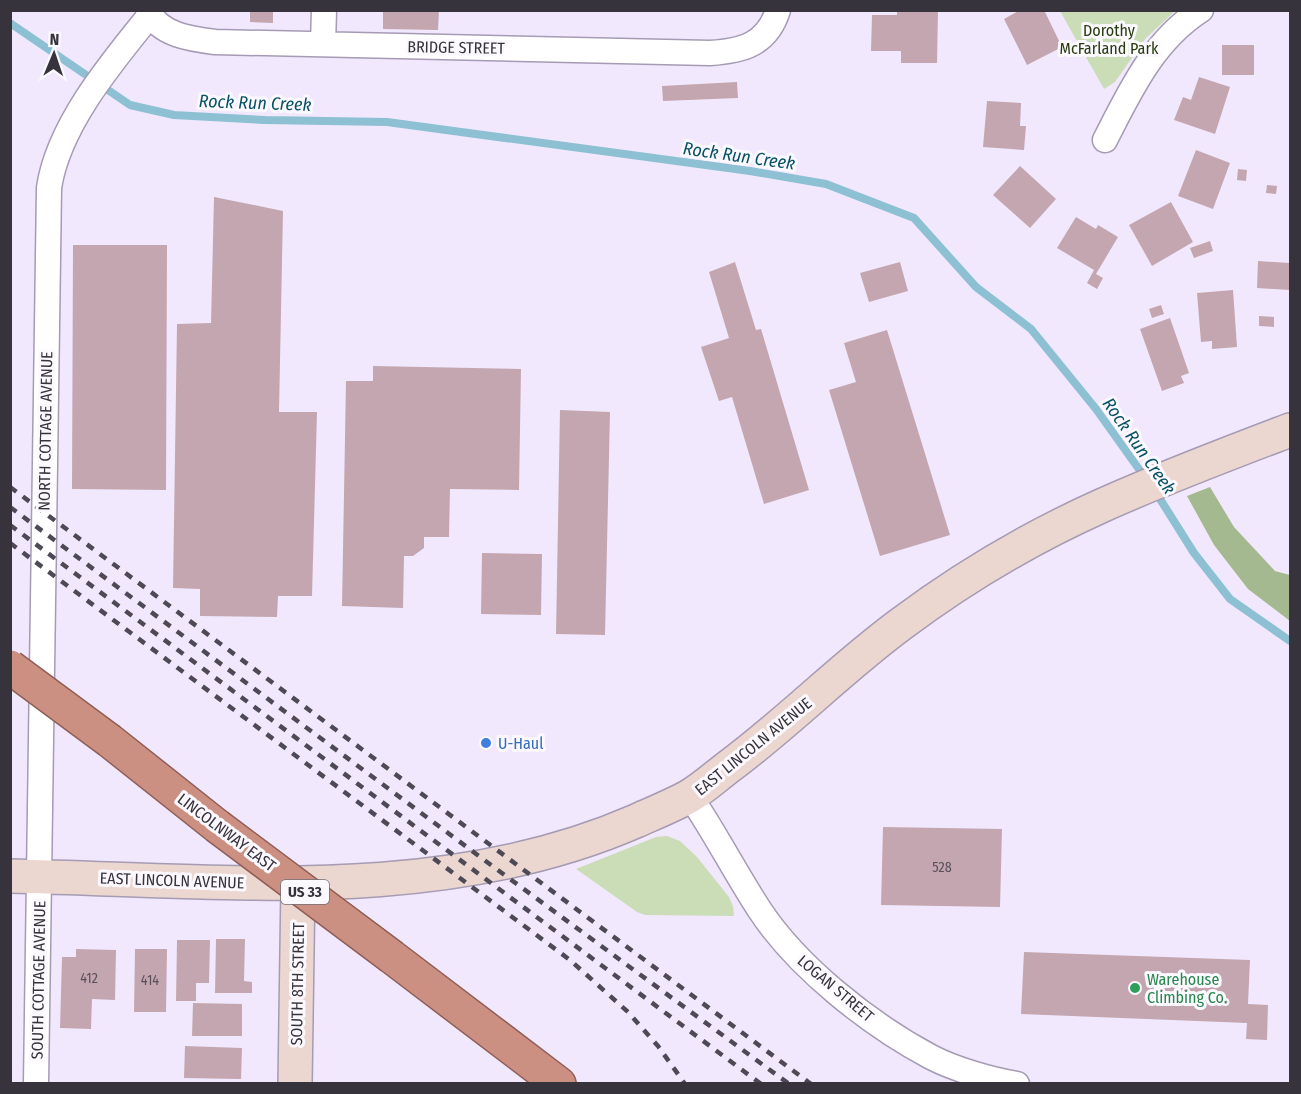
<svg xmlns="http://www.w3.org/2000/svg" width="1301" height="1094" viewBox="0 0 1301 1094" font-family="'Fira Sans Condensed',sans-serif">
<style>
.green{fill:#caddb6}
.forest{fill:#a5b991}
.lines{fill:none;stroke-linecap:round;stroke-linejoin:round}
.stream{stroke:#8dc0d3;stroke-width:8}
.building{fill:#c4a6b0}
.minor-casing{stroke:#a59bb4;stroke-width:27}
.secondary-casing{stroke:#a59bb4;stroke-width:36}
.trunk-casing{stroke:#8f5e56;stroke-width:36}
.minor{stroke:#fff;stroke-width:24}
.secondary{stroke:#ecd6d0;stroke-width:33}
.trunk{stroke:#cc9082;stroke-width:33}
.rail{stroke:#4e4a55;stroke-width:4.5;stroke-dasharray:8 8;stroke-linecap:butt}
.trunk-bridge-casing{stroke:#8f5e56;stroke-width:36;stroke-linecap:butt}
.trunk-bridge{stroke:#cc9082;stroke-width:33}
.shop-dot{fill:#3f7fe0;stroke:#fbf9fe;stroke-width:2}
.leisure-dot{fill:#2e9e5b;stroke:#fbf9fe;stroke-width:2}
.labels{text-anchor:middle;stroke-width:6;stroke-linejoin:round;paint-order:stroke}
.number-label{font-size:14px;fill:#5a505a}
.shield{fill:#fbf9fe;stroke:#726e77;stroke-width:1.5}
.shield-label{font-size:15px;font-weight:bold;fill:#37333d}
.park-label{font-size:16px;fill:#283b0e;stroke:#fbf9fe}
.street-label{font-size:16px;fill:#37333d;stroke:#fbf9fe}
.shop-label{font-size:16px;fill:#366cbe;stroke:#fbf9fe;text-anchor:start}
.leisure-label{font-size:16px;fill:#27864d;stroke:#fbf9fe;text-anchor:start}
.water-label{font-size:18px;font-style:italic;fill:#075165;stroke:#fbf9fe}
</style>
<rect width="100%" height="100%" fill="#f1e8fe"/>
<path class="green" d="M1060,11H1175L1146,38L1115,82L1104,89Z
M667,836L680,841L697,857L729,897L733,906L734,916L645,915L637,912L576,869L656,837Z"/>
<path class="forest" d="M1210,487L1234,527L1275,571L1290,575V621L1248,589L1214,545L1187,496Z"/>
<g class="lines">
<path class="stream" d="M10,23L130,105L174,115L265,120L387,122L750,171L826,184L914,218L976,287L1031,329L1096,409L1146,479
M1155,491L1194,553L1230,599L1290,641"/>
</g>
<path class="building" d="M250,10H273V23L250,22Z
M383,10H439L438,30L383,29Z
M897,10H938L937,63H901V51H871L872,15H897Z
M1020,10H1044L1062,47L1027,65L1004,19Z
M1222,45H1254V75H1222Z
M1199,77L1230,87L1215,134L1174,120L1183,97L1191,100Z
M737,82L738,98L663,101L662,86Z
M987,101L1021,103L1020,126H1026L1024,150L983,147Z
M1196,150L1230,163L1213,209L1178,196Z
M1020,166L1056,199L1030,228L993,195Z
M1238,169L1247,170L1246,181L1237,180Z
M1267,185L1277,186L1276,194L1266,193Z
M214,197L283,211L279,412H317L312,596H278L277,617L200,616V589L173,588L177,324L211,323Z
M1171,202L1193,242L1152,266L1129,225Z
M1076,217L1096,229L1098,225L1118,237L1096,274L1103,278L1097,289L1087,283L1094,270L1057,248Z
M1210,241L1213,251L1194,258L1190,248Z
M73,245H167L166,490L72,489Z
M1258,261L1290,263V290L1257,288Z
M735,262L756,330L761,329L809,490L764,504L732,397L719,401L701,347L729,338L709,272Z
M900,262L908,291L869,302L860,273Z
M1233,290L1237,347L1212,349V341L1201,342L1197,293Z
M1161,305L1164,314L1152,318L1149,309Z
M1259,316L1274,317V327L1259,326Z
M1170,318L1189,373L1181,376L1184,383L1162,391L1140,329Z
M887,330L950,535L880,556L829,390L856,382L844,343Z
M373,366L521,369L519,490L450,489L449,537H424V548L413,556H404L403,608L342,606L346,381H373Z
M560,410L610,412L605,635L556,634Z
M482,553L542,554L541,615L481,614Z
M883,827L1002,829L1000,907L881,905Z
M216,939H245L244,981L252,982V993H215Z
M177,940H210L209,983H196V1001H176Z
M76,949L116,950L115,1000L92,999L91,1029L60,1028L62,957H76Z
M135,949H167L166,1012H134Z
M1024,952L1250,960L1248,1004L1268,1005L1267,1040L1246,1039L1247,1023L1021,1014Z
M193,1003L242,1004V1036H192Z
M185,1046L242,1048L241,1079L184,1078Z"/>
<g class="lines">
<g class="minor-casing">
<path id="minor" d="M148,10C159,35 191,39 215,42L710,53C742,51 767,45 778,10
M323,44L324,10
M1105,140C1130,91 1153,41 1201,10
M690,796C715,833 735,872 759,909C797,967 869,1024 931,1057C954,1069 991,1080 1017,1084
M36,1084L49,188C58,126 111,63 150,15"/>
</g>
<g class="secondary-casing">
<path id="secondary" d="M10,876C219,880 439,907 636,821C654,813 671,806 688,797C702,789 714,778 727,768C788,723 840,669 901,624C961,579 1032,537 1101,506C1163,478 1227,454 1290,430
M295,1084L298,884"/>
</g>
<g class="trunk-casing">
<path id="trunk" d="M110,741L217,826
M392,957L559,1084"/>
</g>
<use href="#minor" class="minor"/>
<use href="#secondary" class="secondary"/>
<use href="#trunk" class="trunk"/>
<path class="rail" d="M10,487L811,1084
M10,507L491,865L789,1084
M10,525L761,1084
M10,543L570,960L628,1012L658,1046L685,1084"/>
<g class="trunk-bridge-casing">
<path id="trunk-bridge" d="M10,667L110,741
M217,826L392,957"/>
</g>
<use href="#trunk-bridge" class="trunk-bridge"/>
</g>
<circle class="shop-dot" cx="486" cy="743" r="6"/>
<circle class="leisure-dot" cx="1135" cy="988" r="6"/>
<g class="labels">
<g class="number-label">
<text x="942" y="872">528</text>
<text x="89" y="983">412</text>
<text x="150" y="985">414</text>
</g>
<rect class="shield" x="281" y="880" width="48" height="24" rx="4.5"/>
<g class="shield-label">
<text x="305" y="897">US 33</text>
</g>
<g class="park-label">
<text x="1109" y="36">Dorothy<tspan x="1109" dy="18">McFarland Park</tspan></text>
</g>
<g class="street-label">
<text transform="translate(456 47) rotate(1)" y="6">BRIDGE STREET</text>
<text transform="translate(45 431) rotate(-89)" y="6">NORTH COTTAGE AVENUE</text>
<text transform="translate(753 746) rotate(-39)" y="6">EAST LINCOLN AVENUE</text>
<text transform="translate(227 832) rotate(37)" y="6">LINCOLNWAY EAST</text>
<text transform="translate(172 880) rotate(2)" y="6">EAST LINCOLN AVENUE</text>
<text transform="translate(38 980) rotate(-89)" y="6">SOUTH COTTAGE AVENUE</text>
<text transform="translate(297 984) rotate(-89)" y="6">SOUTH 8TH STREET</text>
<text transform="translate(836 988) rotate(40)" y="6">LOGAN STREET</text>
</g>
<g class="shop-label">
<text x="498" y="749">U-Haul</text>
</g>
<g class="leisure-label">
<text x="1147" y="985">Warehouse<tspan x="1147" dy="18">Climbing Co.</tspan></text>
</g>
<g class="water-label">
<text transform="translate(255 103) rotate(2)" y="6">Rock Run Creek</text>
<text transform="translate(739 156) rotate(8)" y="6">Rock Run Creek</text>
<text transform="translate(1139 446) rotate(55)" y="6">Rock Run Creek</text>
</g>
</g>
<rect width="1301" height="1094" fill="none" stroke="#37333d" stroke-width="24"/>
<g transform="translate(54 54) rotate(2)" stroke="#fbf9fe" stroke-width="4.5" paint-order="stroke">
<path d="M0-4.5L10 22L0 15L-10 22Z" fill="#37333d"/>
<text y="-9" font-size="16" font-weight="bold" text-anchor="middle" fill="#37333d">N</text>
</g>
</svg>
